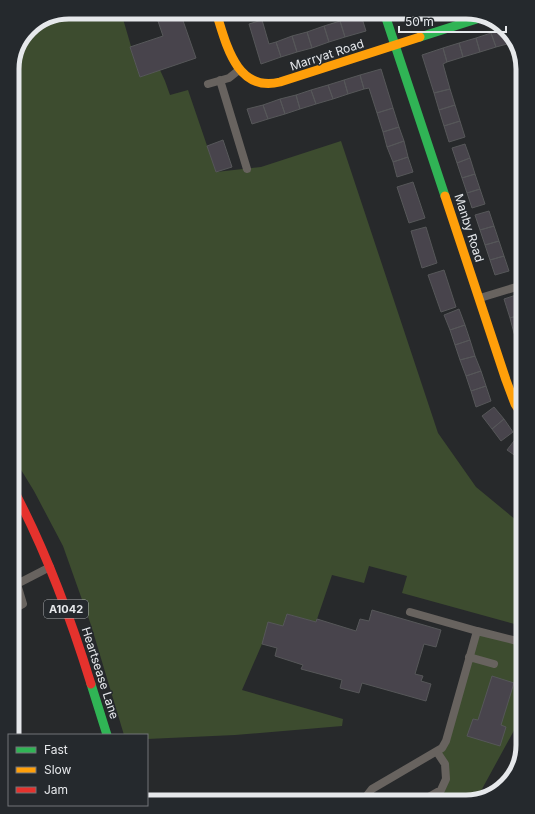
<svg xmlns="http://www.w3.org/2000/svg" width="535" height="814" viewBox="0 0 535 814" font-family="Inter,sans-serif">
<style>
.green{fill:#3d4c2f}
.building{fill:#48444c;stroke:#565759}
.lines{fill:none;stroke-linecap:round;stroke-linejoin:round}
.path{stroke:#636161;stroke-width:2.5;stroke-dasharray:4 2;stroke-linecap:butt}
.lane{stroke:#68635f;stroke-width:8}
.fast{stroke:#30b455;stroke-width:9}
.slow{stroke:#ff9f0a;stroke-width:9}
.jam{stroke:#e5322d;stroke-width:9}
.labels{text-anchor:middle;stroke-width:3;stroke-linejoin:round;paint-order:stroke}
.shield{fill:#25292d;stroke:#acafb2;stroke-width:1}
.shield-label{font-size:11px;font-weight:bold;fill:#e6e8eb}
.street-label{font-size:12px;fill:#e6e8eb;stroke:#25292d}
.rim{fill:none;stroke:#e6e8eb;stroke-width:5}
</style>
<rect width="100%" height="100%" fill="#27292b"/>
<path class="green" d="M69,12H121L140,77L160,70L165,81L170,95L188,90L216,172L261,167L341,141L438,433L476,487L516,520L523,523V714L476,800L467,802H420L441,790L446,779L437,752L442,748L477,631L517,641L522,626L402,593L407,576L369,566L364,583L332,575L316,622L287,614L283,626L262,644L242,690L343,719L342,726L235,735L147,739V735H124L91,625L63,546L34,491L12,455V65L29,28Z"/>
<path class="building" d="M155,12H180L196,58L140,77L130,47L163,36Z
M241,12H259V13L244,18Z
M346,12H360L366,31L345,37L340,21L348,19Z
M409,12H420L410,15Z
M262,20L269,44L276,42L281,57L261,64L249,24Z
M340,21L345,37L329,42L324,26Z
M324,26L329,42L312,48L307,32Z
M505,29L508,33L511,43L496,47L491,33Z
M307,32L312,48L297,52L292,36Z
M491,33L496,47L480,52L476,38Z
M508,33L516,41L511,43Z
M292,36L297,52L281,57L276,42Z
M476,38L480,52L463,57L459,43Z
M459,43L463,57L447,62L443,48Z
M443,48L447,62L443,64L450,89L434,93L422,55Z
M381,69L393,108L377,113L369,88L364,89L360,75Z
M360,75L364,89L348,94L344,80Z
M344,80L348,94L333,99L328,85Z
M328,85L333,99L316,104L311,90Z
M450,89L455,105L439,110L434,93Z
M311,90L316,104L300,109L296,95Z
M296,95L300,109L285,114L280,99Z
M280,99L285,114L268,119L263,105Z
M263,105L268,119L252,124L247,109Z
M455,105L460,121L444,126L439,110Z
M393,108L399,127L383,132L377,113Z
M460,121L465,137L449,142L444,126Z
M399,127L404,141L387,147L383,132Z
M223,140L232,167L216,172L207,146Z
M404,141L408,157L393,162L387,147Z
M465,144L470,158L457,163L452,148Z
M408,157L413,172L397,177L393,162Z
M470,158L475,174L462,178L457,163Z
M475,174L480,189L467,193L462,178Z
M413,182L425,218L409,223L397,187Z
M480,189L485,204L472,208L467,193Z
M489,211L494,226L480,230L475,215Z
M494,226L499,241L485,245L480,230Z
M426,227L437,263L422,268L411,231Z
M499,241L504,256L490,260L485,245Z
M504,256L509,271L495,275L490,260Z
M444,270L456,307L441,312L428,275Z
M519,294L523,306V314L510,318L504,299Z
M459,309L465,325L450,330L444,315Z
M523,314V330L514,333L510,318Z
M465,325L470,340L455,345L450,330Z
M523,330V345L519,346L514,333Z
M470,340L475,356L460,360L455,345Z
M523,345V360L519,346Z
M475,356L481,371L466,376L460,360Z
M481,371L486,386L471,391L466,376Z
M486,386L491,401L476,407L471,391Z
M494,407L504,419L492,429L482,416Z
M504,419L513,432L501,441L492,429Z
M517,437L523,441V455L520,459L507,450Z
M372,610L441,630L436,647L424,644L415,674L423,676L421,681L431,684L426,701L362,683L359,693L340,688L342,680L301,669L303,665L275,656L277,648L262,644L268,622L283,626L287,614L316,622L317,619L356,631L360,619L369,621Z
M492,676L514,683L501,725L506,727L500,746L467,736L473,719L478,720Z"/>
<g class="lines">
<path class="path" d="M124,12L126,18L144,12
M182,19L199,13"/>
<path class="lane" d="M220,80L247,169
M208,84L229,78L239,70
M480,298L523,285
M17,584L50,567
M12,610L23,604L17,584L12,577
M477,631L517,641
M469,657L494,664
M362,802L372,789L442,748L446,741L477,631L410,612
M420,802L441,790L446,779L445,764L437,752"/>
<path class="fast" d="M384,12L445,196
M420,37L483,17
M91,684L107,735"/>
<path class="slow" d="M216,12C226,43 236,93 280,82L420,37
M445,196L506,380L515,404L523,416"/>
<path class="jam" d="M12,487C46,550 70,616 91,684"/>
</g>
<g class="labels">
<rect class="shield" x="44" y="600" width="44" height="18" rx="3"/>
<g class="shield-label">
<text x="66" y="613">A1042</text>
</g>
<g class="street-label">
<text transform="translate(327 55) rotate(-18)" y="4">Marryat Road</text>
<text transform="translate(469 228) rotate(72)" y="4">Manby Road</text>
<text transform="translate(100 673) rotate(72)" y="4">Heartsease Lane</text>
</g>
</g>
<path d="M0 0H535V814H0ZM69 19H466A50 50 0 0 1 516 69V745A50 50 0 0 1 466 795H69A50 50 0 0 1 19 745V69A50 50 0 0 1 69 19Z" fill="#25292d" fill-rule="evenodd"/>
<path class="rim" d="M69 19H466A50 50 0 0 1 516 69V745A50 50 0 0 1 466 795H69A50 50 0 0 1 19 745V69A50 50 0 0 1 69 19Z"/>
<rect x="8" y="734" width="140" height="72" fill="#25292d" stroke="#727579"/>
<rect x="16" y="747" width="20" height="6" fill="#30b455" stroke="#727579"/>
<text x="44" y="754" font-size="12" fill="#e6e8eb">Fast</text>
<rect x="16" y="767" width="20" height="6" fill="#ff9f0a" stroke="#727579"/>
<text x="44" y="774" font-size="12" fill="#e6e8eb">Slow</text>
<rect x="16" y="787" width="20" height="6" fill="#e5322d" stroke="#727579"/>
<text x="44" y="794" font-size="12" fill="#e6e8eb">Jam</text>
<path d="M399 26v6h107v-6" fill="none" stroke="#e6e8eb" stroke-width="2"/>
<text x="405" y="26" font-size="12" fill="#e6e8eb" stroke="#25292d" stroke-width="3" paint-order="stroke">50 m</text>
</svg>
